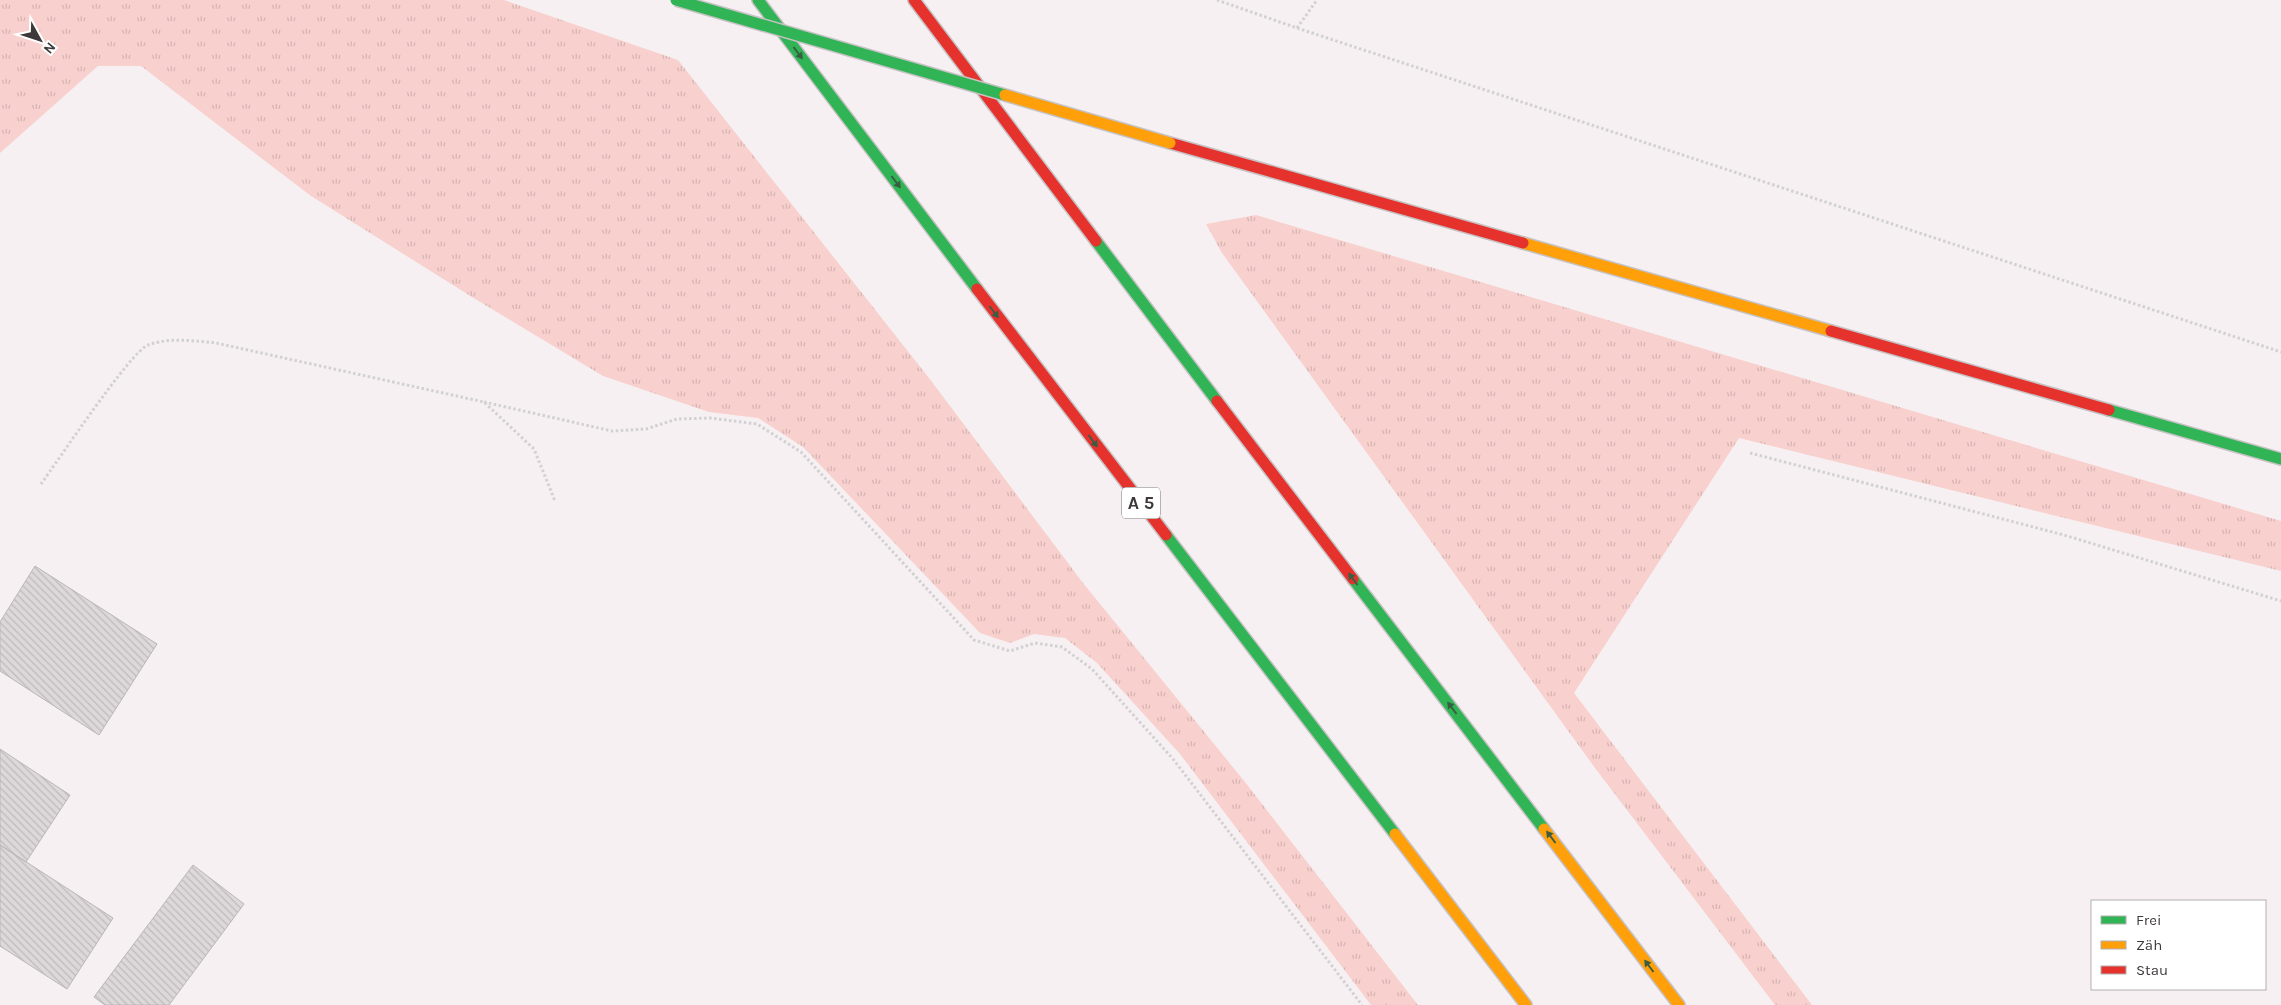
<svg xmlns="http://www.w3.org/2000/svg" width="2281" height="1005" viewBox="0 0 2281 1005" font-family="Karla,sans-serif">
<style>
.grass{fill:url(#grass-tufts)}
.building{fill:url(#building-back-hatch);stroke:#bbb5b7}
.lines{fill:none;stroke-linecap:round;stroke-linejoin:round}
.fast-casing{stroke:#c6c2c4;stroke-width:14}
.slow-casing{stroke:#c6c2c4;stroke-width:14}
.jam-casing{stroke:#c6c2c4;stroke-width:14}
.path{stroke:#d2d1d2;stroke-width:3;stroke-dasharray:2.5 2.5;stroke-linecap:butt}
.fast{stroke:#30b455;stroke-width:11}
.slow{stroke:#ff9f0a;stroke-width:11}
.jam{stroke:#e5322d;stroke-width:11}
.fast-bridge-casing{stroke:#c6c2c4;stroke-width:14;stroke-linecap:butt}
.slow-bridge-casing{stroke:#c6c2c4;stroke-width:14;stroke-linecap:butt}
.fast-bridge{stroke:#30b455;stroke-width:11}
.slow-bridge{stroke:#ff9f0a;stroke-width:11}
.oneway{fill:#395e43}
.labels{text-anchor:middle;stroke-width:4;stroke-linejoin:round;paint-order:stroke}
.shield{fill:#fff;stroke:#777476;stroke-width:1}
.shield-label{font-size:18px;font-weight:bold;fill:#3d393b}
</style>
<defs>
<pattern id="grass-tufts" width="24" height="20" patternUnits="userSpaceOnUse" patternTransform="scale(1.25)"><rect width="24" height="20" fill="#f8d1ce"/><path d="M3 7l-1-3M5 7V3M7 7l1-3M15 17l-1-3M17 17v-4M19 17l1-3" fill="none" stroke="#d6b4b2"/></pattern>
<pattern id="building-back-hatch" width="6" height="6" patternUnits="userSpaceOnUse" patternTransform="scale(1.25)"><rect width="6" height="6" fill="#ddd9da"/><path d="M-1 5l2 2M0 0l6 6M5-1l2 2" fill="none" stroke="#bfbbbc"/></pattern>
</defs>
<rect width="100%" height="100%" fill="#f6f0f3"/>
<path class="grass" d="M0,0H504L678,60L929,378L1083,583L1245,782L1418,1005H1371L1180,754L1097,663L1065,638L1034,634L1010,643L980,633L803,447L758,418L709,412L603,376L472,297L311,196L141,66H98L0,153Z
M1256,215L2281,521V571L1739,438L1574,693L1812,1005H1775L1595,768L1222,253L1206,224Z"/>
<path class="building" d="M35,566L157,644L99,735L0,671V622Z
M0,749L70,795L26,862L0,845Z
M0,845L113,918L67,989L0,946Z
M193,865L244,904L169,1005H105L94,997Z"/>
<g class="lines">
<g class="fast-casing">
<path id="fast" d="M758,0L977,289
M1096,241L1217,401
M2109,410L2281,459
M1166,535L1395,834
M1353,579L1544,829"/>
</g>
<g class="slow-casing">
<path id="slow" d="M1523,243L1831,331
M1544,829L1679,1005
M1395,834L1526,1005"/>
</g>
<g class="jam-casing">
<path id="jam" d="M914,0L1096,241
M1170,143L1523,243
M977,289L1166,535
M1831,331L2109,410
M1217,401L1353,579"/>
</g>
<path class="path" d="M1217,0L1297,28L2281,352
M1297,28L1317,0
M484,402L612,431L646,429L677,419L710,418L757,424L801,452L974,640L1010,651L1035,643L1062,647L1092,669L1173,759L1362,1005
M1750,453L2064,535L2281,601
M41,484C57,462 131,351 148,345C170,337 194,341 216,343L484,402L534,449L555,501"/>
<use href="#fast" class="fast"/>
<use href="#slow" class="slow"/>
<use href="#jam" class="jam"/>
<g class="fast-bridge-casing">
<path id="fast-bridge" d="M676,0L1005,95"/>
</g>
<g class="slow-bridge-casing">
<path id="slow-bridge" d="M1005,95L1170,143"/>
</g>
<use href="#fast-bridge" class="fast-bridge"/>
<use href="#slow-bridge" class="slow-bridge"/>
</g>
<defs><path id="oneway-solid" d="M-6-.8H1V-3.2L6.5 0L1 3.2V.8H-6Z" transform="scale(1.25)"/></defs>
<g class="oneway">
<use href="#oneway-solid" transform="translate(798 53) rotate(53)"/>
<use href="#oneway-solid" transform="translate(896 182) rotate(53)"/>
<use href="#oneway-solid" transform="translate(994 312) rotate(53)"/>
<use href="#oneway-solid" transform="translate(1093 441) rotate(53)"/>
<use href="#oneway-solid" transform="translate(1353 579) rotate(-127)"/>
<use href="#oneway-solid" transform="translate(1452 708) rotate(-127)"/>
<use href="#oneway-solid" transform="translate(1551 837) rotate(-127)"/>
<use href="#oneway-solid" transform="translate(1649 966) rotate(-127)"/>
</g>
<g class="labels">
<rect class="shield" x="1122" y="487.5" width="38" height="31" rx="4"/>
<g class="shield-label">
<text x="1141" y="509">A 5</text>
</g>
</g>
<rect x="2091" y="900" width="175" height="90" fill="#ffffff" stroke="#b1b0b1"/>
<rect x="2101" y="916" width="25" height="8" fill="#30b455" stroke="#b1b0b1"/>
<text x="2136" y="925" font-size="15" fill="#3d393b">Frei</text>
<rect x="2101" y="941" width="25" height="8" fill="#ff9f0a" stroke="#b1b0b1"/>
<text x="2136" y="950" font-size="15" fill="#3d393b">Zäh</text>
<rect x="2101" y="966" width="25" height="8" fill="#e5322d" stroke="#b1b0b1"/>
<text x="2136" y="975" font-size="15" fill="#3d393b">Stau</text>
<g transform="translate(40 40) rotate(130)" stroke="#ffffff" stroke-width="4" paint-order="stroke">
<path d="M0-4L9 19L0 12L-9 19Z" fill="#3d393b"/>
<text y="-8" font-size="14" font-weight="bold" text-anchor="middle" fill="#3d393b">N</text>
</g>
</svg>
